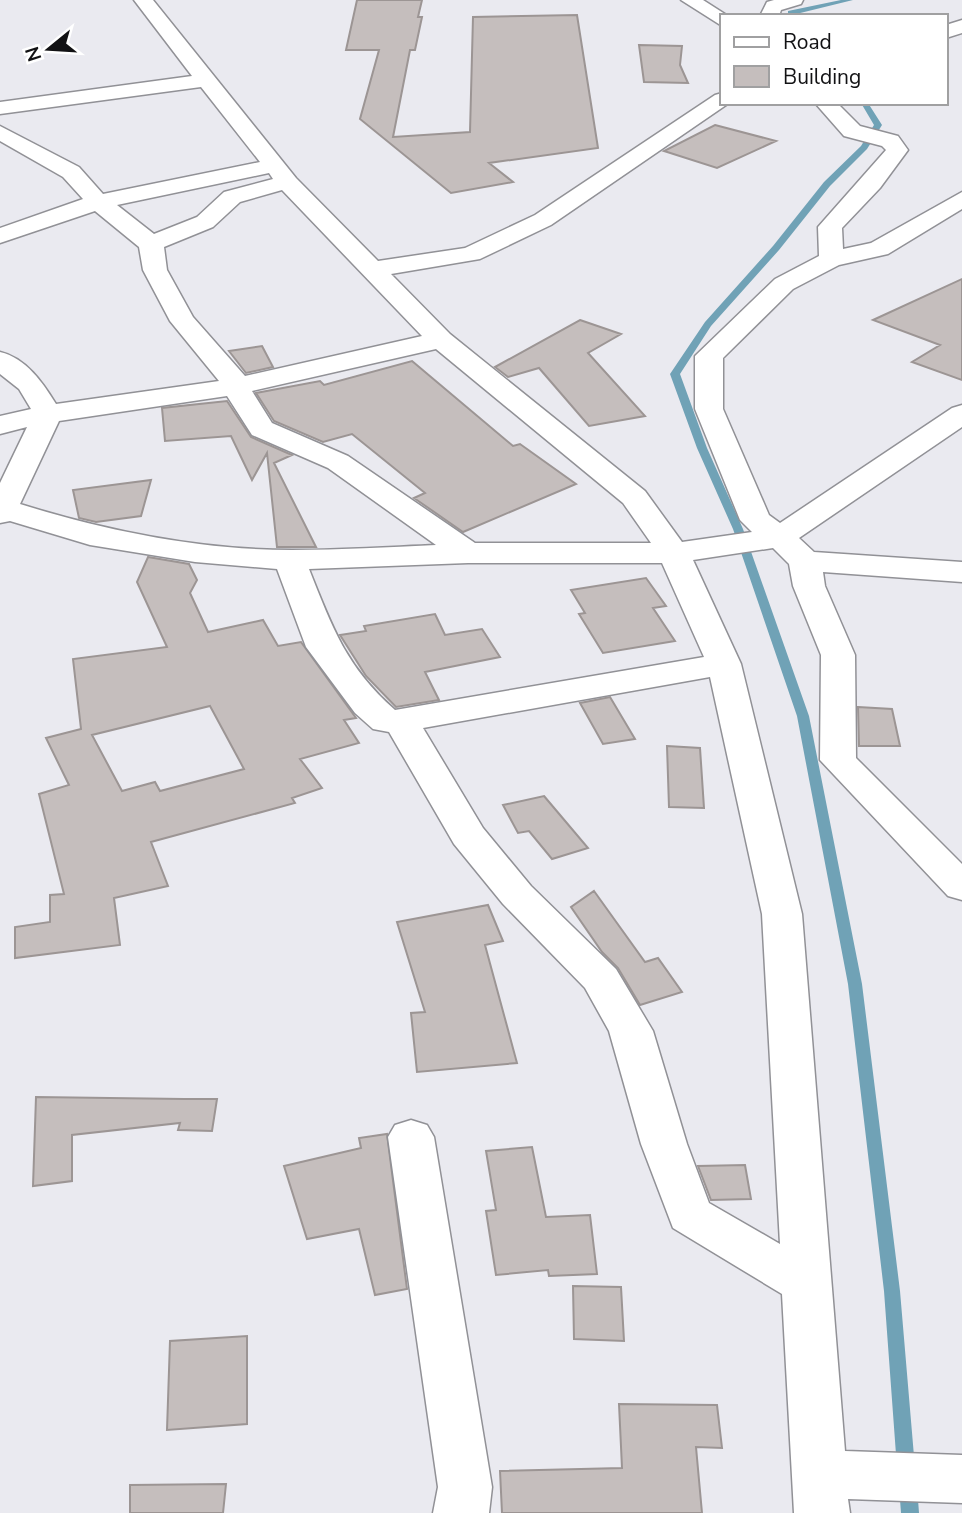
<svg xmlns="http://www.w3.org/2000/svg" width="962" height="1513" viewBox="0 0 962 1513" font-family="'Nunito Sans',sans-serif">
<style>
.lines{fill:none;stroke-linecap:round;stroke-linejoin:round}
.stream{fill:#70a2b6;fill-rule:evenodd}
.building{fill:#c5bebd;stroke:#9c9594;stroke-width:2;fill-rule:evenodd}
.minor-casing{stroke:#919196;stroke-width:3}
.minor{fill:#fff;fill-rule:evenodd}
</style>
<rect width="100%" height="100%" fill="#eaeaf0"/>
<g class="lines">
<path class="stream" d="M841,0H853L788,16V11Z
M861,103H868L882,125L867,149L830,186L779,250L711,326L680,374L707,448L743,529L809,716L862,984L900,1291L915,1468L912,1474L906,1476L900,1474L897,1468L884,1291L848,984L797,716L733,529L697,448L670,374L705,322L773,246L824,182L861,146L874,125Z
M908,1478L914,1480L917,1486L919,1513H901L899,1486L902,1480Z"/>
</g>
<path class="building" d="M357,0H422L418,17H422L415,50H410L393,137L470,132L473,17L577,15L598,148L489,163L513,182L451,193L360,119L379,50H346Z
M639,45L682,46L680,65L688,83L644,82Z
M715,125L776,141L717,168L664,151Z
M962,279V380L912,362L940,345L873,320Z
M580,320L621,334L588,353L645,416L589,426L539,368L508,377L495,367Z
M262,346L273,367L246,373L229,351Z
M412,361L513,446L520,444L576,484L463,532L414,498L425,493L352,434L323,442L274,421L256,393L320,381L324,385Z
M227,401L251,437L292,455L274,463L316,547H277L267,453L252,480L231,436L165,441L162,408Z
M151,480L141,516L96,522L79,518L73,490Z
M148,557L189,564L197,580L190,593L208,632L263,620L278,646L301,642L356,718L344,720L359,743L300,759L322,788L292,798L295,803L151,842L168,886L114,898L120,945L15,958V927L50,922V895L64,894L39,794L69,785L46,738L81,729L73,659L167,647L137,582ZM210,706L244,769L160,791L155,782L122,791L92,735Z
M646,578L666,606L653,608L675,641L603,653L579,614L585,613L571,590Z
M435,614L445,635L482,629L500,657L425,672L439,700L396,707L366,676L340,635L366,631L364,626Z
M610,697L635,739L603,744L580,703Z
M858,707L892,709L900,746H859Z
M667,746L700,748L704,808L669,807Z
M544,796L588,848L552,859L529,831L518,833L503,805Z
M594,891L645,962L658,958L682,992L640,1005L618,968L602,952L571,907Z
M488,905L503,941L485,945L517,1063L417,1072L411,1013L425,1012L397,922Z
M36,1097L184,1099H217L212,1131L178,1130L180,1123L72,1135V1181L33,1186Z
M387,1134L407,1289L375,1295L359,1229L307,1239L284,1166L361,1148L359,1138Z
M532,1147L546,1217L590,1215L597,1274L549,1276L548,1270L496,1275L486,1211L496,1210L486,1151Z
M745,1165L751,1199L711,1200L698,1166Z
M573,1286L621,1287L624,1341L574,1339Z
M247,1336V1424L167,1430L170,1341Z
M619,1404L717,1405L722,1448L696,1447L702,1513H502L500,1471L622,1468Z
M226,1484L223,1513H130V1485Z"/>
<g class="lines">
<g class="minor-casing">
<path id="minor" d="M134,0H153L296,178L378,261L465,248L535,215L715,95L722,93V103H729L551,225L480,259L391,274L450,334L645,491L682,542L752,532L740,520L695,409V356L775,279L819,256L818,227L886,150L882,146L844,136L815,103H837L860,126L898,136L908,150L880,188L842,228L843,249L871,243L962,192V209L888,254L839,265L793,289L723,358V409L769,515L780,523L952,408L962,405V427L799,538L814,552L962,562V582L823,572L825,586L855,655L856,758L962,864V900L948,896L820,760L821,655L793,586L789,564L773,548L693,560L741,664L802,914L845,1451L962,1455V1503L848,1499L850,1513H794L782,1294L673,1228L641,1144L609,1031L585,988L503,904L454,844L389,732L373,729L355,713L306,647L277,569L195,562L90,545L10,521L0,523V483L27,427L0,434V416L31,409L19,389L0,374V352C26,358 43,383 56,404L219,381L170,321L143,270L139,247L95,211L0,243V228L83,199L63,177L0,141V126L79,167L103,194L260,162L201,87L0,114V102L192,76ZM269,173L273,179L224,192L197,217L154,234L117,205ZM282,190L422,336L245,376L193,317L167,270L164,247L213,227L240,202ZM436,349L623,503L651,543H475L348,456L272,423L252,391ZM227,396L252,435L328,468L436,545C388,547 340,550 292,550C200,550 107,531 20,504L59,421ZM468,563H662L704,657L395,710C346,667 332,627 309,569ZM710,677L762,914L780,1244L709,1203L687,1144L653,1031L616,969L531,886L483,828L423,728Z
M681,0H703L728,16H722V26Z
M774,0H803L801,4L781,10L779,16H760L767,2Z
M962,20V33L946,38V25Z
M411,1120L427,1125L434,1137L492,1487L489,1513H433L438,1487L388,1137L395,1125Z"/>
</g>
<use href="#minor" class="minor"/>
</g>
<rect x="720" y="14" width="228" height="91" fill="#ffffff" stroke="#a0a0a1" stroke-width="2"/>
<rect x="734" y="37" width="35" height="10" fill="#ffffff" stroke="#a0a0a1" stroke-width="2"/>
<text x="783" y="49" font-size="21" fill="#121214">Road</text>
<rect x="734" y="66" width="35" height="21" fill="#c5bebd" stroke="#a0a0a1" stroke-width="2"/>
<text x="783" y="84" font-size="21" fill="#121214">Building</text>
<g transform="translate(49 49) rotate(252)" stroke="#ffffff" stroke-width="5" paint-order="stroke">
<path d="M0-5L12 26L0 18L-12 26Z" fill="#121214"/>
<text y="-10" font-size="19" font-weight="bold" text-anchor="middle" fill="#121214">N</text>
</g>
</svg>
